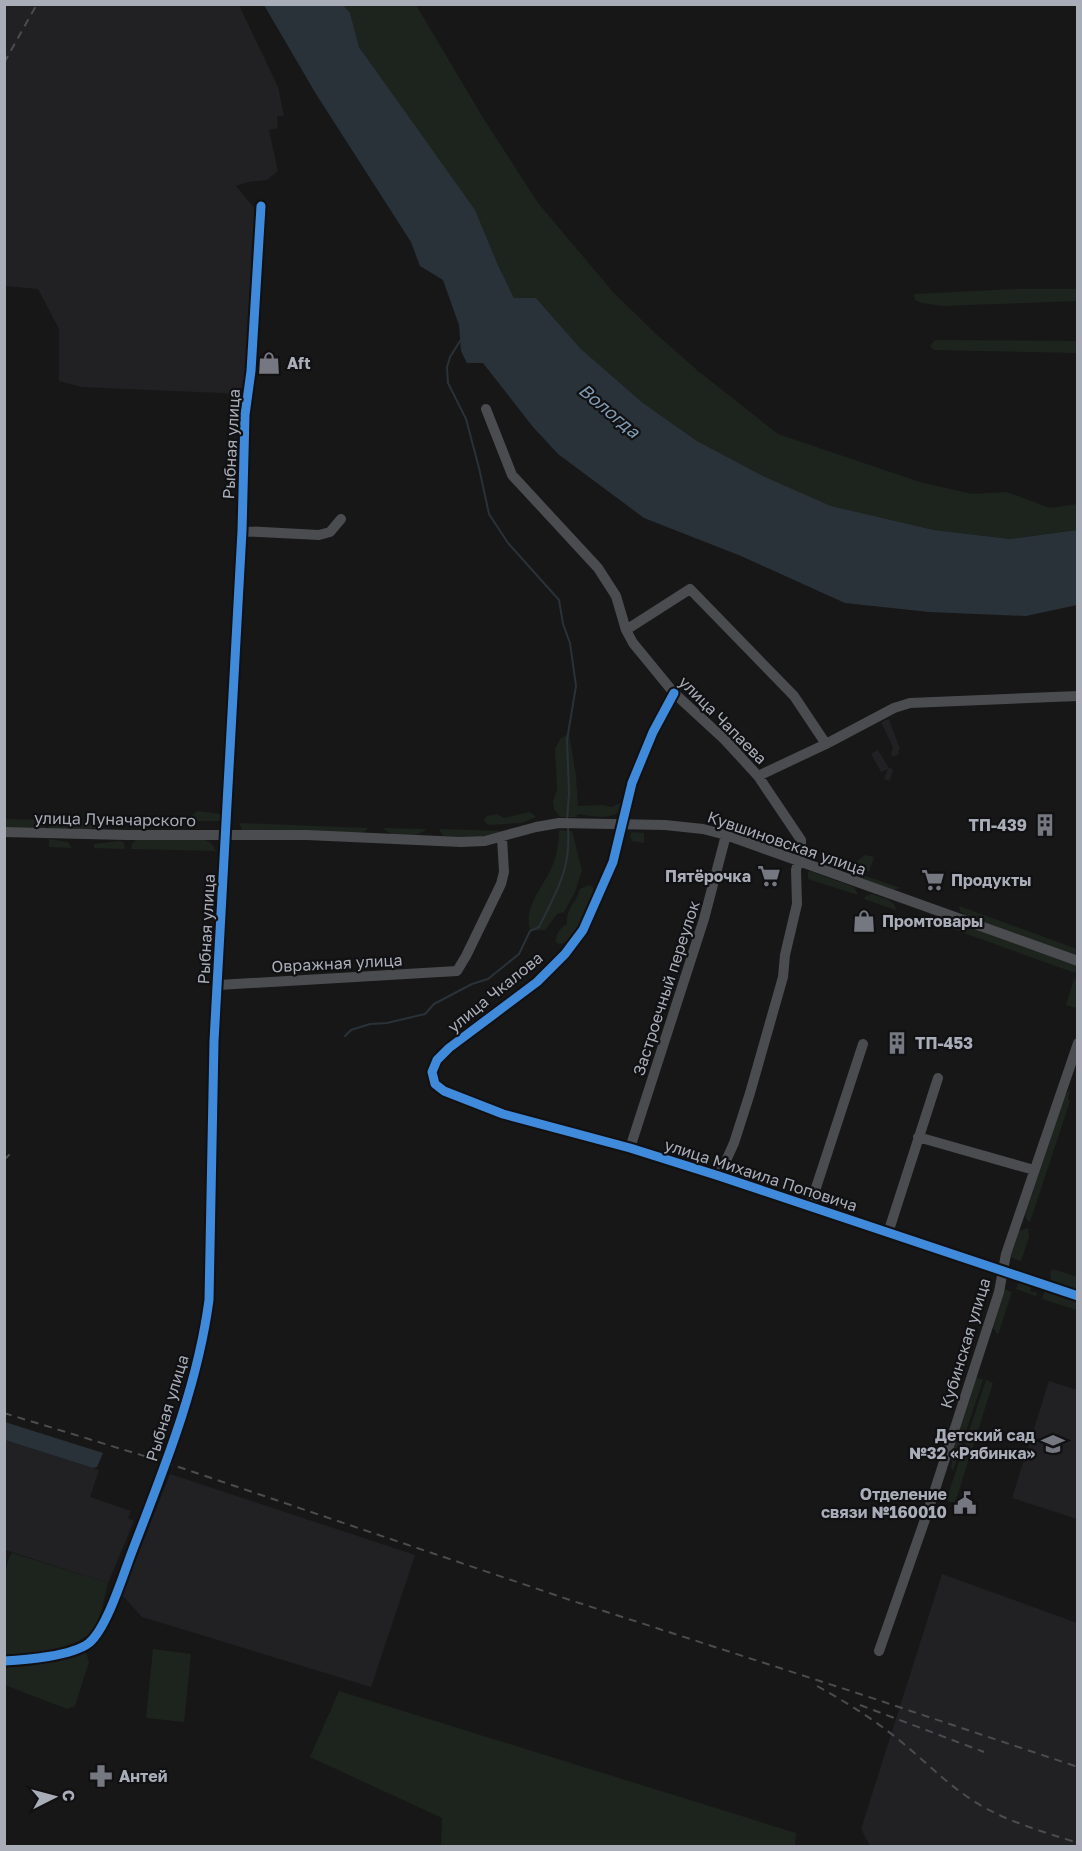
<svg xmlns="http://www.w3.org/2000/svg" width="1082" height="1851" viewBox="0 0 1082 1851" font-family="'Golos Text',sans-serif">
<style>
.built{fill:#212123}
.green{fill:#1d241e}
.water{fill:#2a3239}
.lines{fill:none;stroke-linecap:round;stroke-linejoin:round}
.stream{stroke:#2a3239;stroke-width:2}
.street{stroke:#4b4c50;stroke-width:10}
.rail{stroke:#4b4c4f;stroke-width:2;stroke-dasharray:8 6;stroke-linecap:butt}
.cycleway-casing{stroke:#111113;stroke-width:13}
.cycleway{stroke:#408adc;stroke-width:9}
.labels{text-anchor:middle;stroke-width:4.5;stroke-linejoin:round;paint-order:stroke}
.poi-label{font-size:16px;font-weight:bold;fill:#a8adb8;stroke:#111113;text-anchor:start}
.street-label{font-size:16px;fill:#a8adb8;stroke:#111113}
.water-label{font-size:18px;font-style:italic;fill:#7f9bb3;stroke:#111113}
</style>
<rect width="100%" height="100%" fill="#171717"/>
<path class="built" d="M4,5H239L278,87L284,116H277L278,128L269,130L278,171L267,180L248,182L236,186L255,209L244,394L81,387L59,381V329L38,289L5,286Z
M889,719L900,749L898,751L899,754L893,757L891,753L893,747L881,722Z
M878,750L889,768L893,769L890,781L884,779L888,769L881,772L871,754Z
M1049,1381L1077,1390V1519L1012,1498Z
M5,1440L99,1470L90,1497L131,1511L128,1518L134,1521L108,1583L5,1550Z
M170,1474L415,1555L371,1687L142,1617L122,1595Z
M942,1574L1077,1623V1846H870L861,1829Z"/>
<path class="green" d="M343,5H416L482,116L538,203L613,292L656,334L698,371L778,434L920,482L972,494L1007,492L1050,508L1077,504V530L1010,539L934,530L831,506L763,476L697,441L643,403L581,349L536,298H514L497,263L404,111L359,47L350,13Z
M1016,289H1077V301L944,306L922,303L915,300L914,294Z
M935,340L1077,341V353L934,350L930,346Z
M569,733L576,776L578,806L603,805L611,807L621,803L622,809C612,821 592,816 578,814L576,817H560L554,809L553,801L557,790L555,749L560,739Z
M198,811L221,814V821H190L192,815Z
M530,812L536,817L522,823L489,825L485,822L484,819L487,816L497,814L504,818Z
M5,819L45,820V828L5,827Z
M49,820L113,822V824L90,829L49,828Z
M239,823L368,828L366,831L358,833L242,830Z
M383,828L426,829C418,839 391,838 383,828Z
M439,829L504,831C483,838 465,838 443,836Z
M559,830L572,831L582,870L575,892L564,912L557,914L545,930L530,931C524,908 539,892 549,873C556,860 559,845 559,830Z
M632,832L644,833V843L632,841L630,835Z
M49,839L68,842L72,848L49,847Z
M136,840H205L210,842L216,851L131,849L132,844Z
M120,841L124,843L125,849L94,848V844Z
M865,855L874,857L869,872L854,867L856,862Z
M810,871L854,887L858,895L808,879V872Z
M854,872L900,888L893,890L857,877Z
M589,885L593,887C595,903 577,943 559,944L556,942C556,932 560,929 567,924C567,905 575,906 580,889Z
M872,894C882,898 895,899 896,910L864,899L866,896Z
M959,906L1077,949V956L965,916L960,911Z
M945,918L1077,965L1075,973L942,925Z
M1074,979L1077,980L1076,1008L1066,1005Z
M1071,1089L1068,1098L1070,1101L1030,1222L1026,1219L1025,1212L1065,1095Z
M1028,1228L1029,1237L1021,1261L1010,1257L1019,1231Z
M1053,1269L1077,1277V1290L1051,1280L1050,1272Z
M1019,1279L1032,1284L1030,1291L1037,1293L1036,1296L1016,1289Z
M1004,1289L1012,1292L998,1335L993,1328Z
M1047,1291L1077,1299V1310L1042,1299L1044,1292Z
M976,1377L983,1380L953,1471L951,1468L954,1447Z
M986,1380L993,1383L955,1503L946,1501Z
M12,1553L108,1583C104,1598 102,1614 95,1627C82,1650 28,1654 5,1656C5,1634 0,1568 12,1553Z
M153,1649L191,1654L184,1722L146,1718Z
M81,1653H86L89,1662L75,1706L67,1709L5,1685V1665Z
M339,1691L796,1833L795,1846H441L442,1818L310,1757Z"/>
<path class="water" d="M264,5H343L350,13L359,47L475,210L497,263L514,298H536L581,349L643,403L697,441L763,476L831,506L934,530L1010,539L1077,530V605L1026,616L929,612L845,603L741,556L644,518L558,454L533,427L483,363H467L461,351L459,325L443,280L420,266L411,242L316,94Z
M5,1422L103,1453L97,1467L93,1468L5,1440Z"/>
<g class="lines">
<path class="stream" d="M460,341L450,357L447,367L448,383L466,419L479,468L489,514L508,543L559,600L563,624L570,643L576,686L567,740L569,793L567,821
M345,1036L351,1030L370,1024L387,1023L425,1014L434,1004L472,984L488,979L519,954L530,931L539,927C557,890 571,870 568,827"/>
<path class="street" d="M486,409L512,475L598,568L616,596L626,630L633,643L674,693L724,739L758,776L801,840V852L796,870L797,904L785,955L783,977L750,1093L734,1143L719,1176
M242,531L319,535L330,532L341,519
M626,630L690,589L794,696L826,744
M674,693L653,732L632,783L613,862L583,930L565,954L537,982L449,1048L437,1060L432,1072L435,1084L444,1091L503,1114L630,1148L719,1176L1078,1296
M758,776L826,744L894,708L910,703L1078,696
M4,832L127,835H307L461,842L485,841L536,827L559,823L665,825L703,829L726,835L1078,961
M218,985L457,971L466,956L501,884L504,872L502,838
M918,1137L1034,1170
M630,1148L704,919L726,835
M810,1206L863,1044
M888,1233L938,1078
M879,1651L929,1508L999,1292L1006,1254L1078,1043
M4,1661C26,1660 72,1656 89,1643C106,1629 122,1579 130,1557C162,1473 197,1390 209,1300L214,1041L242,531L245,415L251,371L261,206"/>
<path class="rail" d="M4,63L37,4
M4,1160L10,1154
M4,1413L167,1463L573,1601L860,1694L1078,1767
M817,1686C844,1701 870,1717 894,1736C921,1757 943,1781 972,1800C1004,1821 1041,1831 1078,1843
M860,1705L984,1752"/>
<g class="cycleway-casing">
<path id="cycleway" d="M674,693L653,732L632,783L613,862L583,930L565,954L537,982L449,1048L437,1060L432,1072L435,1084L444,1091L503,1114L630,1148L719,1176L1078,1296
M4,1661C26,1660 72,1656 89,1643C106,1629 122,1579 130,1557C162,1473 197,1390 209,1300L214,1041L242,531L245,415L251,371L261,206"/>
</g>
<use href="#cycleway" class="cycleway"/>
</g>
<defs>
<g id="shop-bare" transform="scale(1.8)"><path d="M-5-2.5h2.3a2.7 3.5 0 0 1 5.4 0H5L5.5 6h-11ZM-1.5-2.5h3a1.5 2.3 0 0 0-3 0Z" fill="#757880" stroke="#111113" stroke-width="2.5" paint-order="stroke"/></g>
<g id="building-bare" transform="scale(1.8)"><path d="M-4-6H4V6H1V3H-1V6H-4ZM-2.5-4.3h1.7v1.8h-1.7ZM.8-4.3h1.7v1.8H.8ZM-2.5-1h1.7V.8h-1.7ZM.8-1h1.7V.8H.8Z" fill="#757880" stroke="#111113" stroke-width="2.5" paint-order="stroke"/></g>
<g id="supermarket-bare" transform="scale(1.8)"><path d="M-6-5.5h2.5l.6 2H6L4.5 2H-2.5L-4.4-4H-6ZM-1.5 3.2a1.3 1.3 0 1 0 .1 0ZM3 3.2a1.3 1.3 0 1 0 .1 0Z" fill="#757880" stroke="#111113" stroke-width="2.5" paint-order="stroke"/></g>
<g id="school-bare" transform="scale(1.8)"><path d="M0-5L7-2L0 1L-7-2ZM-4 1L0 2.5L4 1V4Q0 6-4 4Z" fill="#757880" stroke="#111113" stroke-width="2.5" paint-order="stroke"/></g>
<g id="civic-bare" transform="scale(1.8)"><path d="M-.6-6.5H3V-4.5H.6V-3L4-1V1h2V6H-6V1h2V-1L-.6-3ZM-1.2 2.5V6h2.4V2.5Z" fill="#757880" stroke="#111113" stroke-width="2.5" paint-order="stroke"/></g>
<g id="pharmacy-bare" transform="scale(1.8)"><path d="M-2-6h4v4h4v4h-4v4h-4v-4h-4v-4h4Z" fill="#757880" stroke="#111113" stroke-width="2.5" paint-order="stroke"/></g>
</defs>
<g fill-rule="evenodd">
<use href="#shop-bare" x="269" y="363"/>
<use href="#building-bare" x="1045" y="825"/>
<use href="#supermarket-bare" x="769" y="876"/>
<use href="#supermarket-bare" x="933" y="880"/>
<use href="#shop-bare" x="864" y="921"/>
<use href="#building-bare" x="897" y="1043"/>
<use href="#school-bare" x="1053" y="1444"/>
<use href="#civic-bare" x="965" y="1503"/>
<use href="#pharmacy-bare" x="101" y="1776"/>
</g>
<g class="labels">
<g class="poi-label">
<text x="287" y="369">Aft</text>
<text x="1027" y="831" text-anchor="end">ТП-439</text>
<text x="751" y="882" text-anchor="end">Пятёрочка</text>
<text x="951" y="886">Продукты</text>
<text x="882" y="927">Промтовары</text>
<text x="915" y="1049">ТП-453</text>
<text x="1035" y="1441" text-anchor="end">Детский сад<tspan x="1035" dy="18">№32 «Рябинка»</tspan></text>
<text x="947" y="1500" text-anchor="end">Отделение<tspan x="947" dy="18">связи №160010</tspan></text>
<text x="119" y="1782">Антей</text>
</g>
<g class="street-label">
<text transform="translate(231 444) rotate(-87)" y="6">Рыбная улица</text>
<text transform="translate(723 720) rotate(45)" y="6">улица Чапаева</text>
<text transform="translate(115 819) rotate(1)" y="6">улица Луначарского</text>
<text transform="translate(787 843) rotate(19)" y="6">Кувшиновская улица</text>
<text transform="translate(206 929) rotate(-87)" y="6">Рыбная улица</text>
<text transform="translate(337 963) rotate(-3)" y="6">Овражная улица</text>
<text transform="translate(666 988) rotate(-72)" y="6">Застроечный переулок</text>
<text transform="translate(495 992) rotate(-39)" y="6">улица Чкалова</text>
<text transform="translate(761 1175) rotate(18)" y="6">улица Михаила Поповича</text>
<text transform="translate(965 1343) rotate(-73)" y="6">Кубинская улица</text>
<text transform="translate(167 1408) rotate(-73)" y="6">Рыбная улица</text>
</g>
<g class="water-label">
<text transform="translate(609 411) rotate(40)" y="6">Вологда</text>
</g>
</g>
<rect width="1082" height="1851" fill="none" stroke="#a8adb8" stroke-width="12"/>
<g transform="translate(54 1797) rotate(84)" stroke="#111113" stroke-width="4.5" paint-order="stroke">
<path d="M0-4.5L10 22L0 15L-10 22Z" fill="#a8adb8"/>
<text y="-9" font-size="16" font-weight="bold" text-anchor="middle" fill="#a8adb8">С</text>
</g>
</svg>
